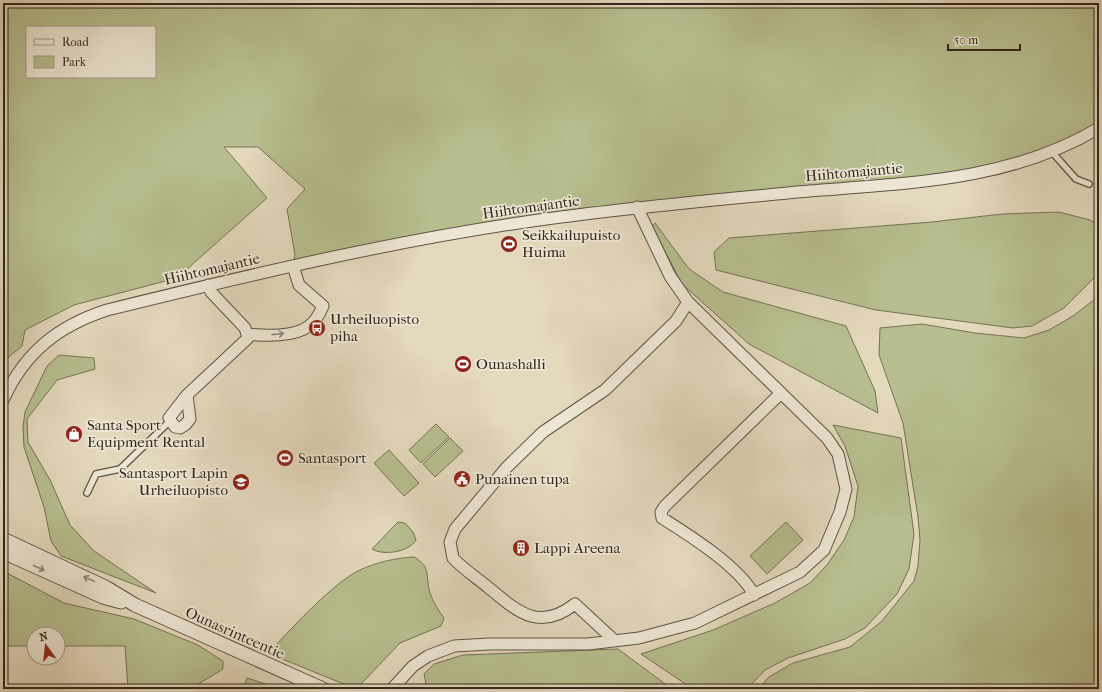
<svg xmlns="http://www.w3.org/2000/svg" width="1102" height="692" viewBox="0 0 1102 692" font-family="'IM FELL French Canon',serif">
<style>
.green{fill:#b7be8f;stroke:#757256;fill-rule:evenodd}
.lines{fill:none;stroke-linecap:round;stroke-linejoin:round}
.service-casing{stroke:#5f5344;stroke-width:8}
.minor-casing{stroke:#5f5344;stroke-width:13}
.tertiary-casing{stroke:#5f5344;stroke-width:15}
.service{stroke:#ede6d4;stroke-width:5.5}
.minor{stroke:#ede6d4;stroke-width:11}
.tertiary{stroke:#ede6d4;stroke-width:13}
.oneway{stroke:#908678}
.labels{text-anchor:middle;stroke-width:3.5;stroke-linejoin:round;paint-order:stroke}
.street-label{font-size:15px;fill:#33271c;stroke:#ede6d4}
.poi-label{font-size:15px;fill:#33271c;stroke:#ede6d4;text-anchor:start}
</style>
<rect width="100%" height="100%" fill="#e4d8bd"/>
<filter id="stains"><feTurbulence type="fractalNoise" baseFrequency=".005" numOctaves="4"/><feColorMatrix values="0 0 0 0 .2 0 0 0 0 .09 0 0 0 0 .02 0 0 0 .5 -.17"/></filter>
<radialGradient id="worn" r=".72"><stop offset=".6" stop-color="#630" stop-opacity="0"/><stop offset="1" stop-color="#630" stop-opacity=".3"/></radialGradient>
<path class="green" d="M3,3H1099V128L1000,169L661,204L293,266L295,255L287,209L305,189L258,147H224L267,198L177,278L74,305L25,330L22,346L3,362ZM27,27H155V77H27Z
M1059,212L1090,220L1099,225V273L1064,308L1032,326L1013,328L876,310L716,270L714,252L729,238L932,222L1002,214Z
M655,223L689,269L723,292L846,326L875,391L878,413L749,344L682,284L652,226Z
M1099,296V689H758L769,677L793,663L850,647L882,621L914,581L918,566L920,540L918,517L903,423L879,355L880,328L922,324L975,333L1024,338L1049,330L1073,316Z
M59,355L94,358L95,369L57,380L27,419L28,442L50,480L70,525L94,551L156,593L61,556L51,541L44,507L24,447L23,427L25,412L47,366Z
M436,424L449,437L421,463L409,450Z
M833,425L901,438L914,534L909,569L897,594L865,628L845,639L788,658L765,670L747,689H693L641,654L713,630L775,603L810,583L827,565L844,540L854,517L858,486L845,446Z
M450,438L463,451L435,477L423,464Z
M389,450L419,483L404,496L374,463Z
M398,522L405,523L413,532L416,540C409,552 384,556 372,549Z
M786,522L803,540L767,574L750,556Z
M414,557C432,567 425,576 430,593C433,602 438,610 444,618L441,626L400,643L361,684L351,687L275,656L273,648C295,625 333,583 360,570C377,562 396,558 414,557Z
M3,571L64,603L134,619L198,645L223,661V669L190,689H128L125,646H58V634H34V646H3Z
M618,649L672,689H427L424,674L434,664L463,655Z
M247,678L281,689H244Z"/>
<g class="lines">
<g class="service-casing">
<path id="service" d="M1052,152L1076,179L1089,184
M87,493L96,474L120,469L170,421"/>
</g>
<g class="minor-casing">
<path id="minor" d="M248,334C264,336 295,337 309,326C316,321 320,313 323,306L299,285L293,266
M187,395L190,419L185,425L180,428L175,427L169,418L187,395L248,338L245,328L211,292L208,285
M3,400C25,352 58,326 107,310C257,273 408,237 561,217C644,206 726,199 809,191C910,183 1010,181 1099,128
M754,595C740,567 689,535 662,518L661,512L665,506L780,394
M615,641L575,604C539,632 518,612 489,588C477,578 463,569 453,558L450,542L455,529L507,467L543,432L605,390L676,321L688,302
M392,689L413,666L428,656L454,646L489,644H588L639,638L695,623L800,572L824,550L840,512L846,489L838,454L827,438L688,302L670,276L637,207"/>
</g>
<g class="tertiary-casing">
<path id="tertiary" d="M3,539L107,588L135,605L323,689
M3,552L103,597L121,602"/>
</g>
<use href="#service" class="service"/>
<use href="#minor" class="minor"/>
<use href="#tertiary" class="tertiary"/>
</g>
<defs><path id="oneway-shaft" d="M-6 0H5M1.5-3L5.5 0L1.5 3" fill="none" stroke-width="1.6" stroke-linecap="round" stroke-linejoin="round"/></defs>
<g class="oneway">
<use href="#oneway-shaft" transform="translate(278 334) rotate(-6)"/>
<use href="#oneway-shaft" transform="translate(39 568) rotate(24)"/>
<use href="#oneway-shaft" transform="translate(89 579) rotate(-155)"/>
</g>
<defs>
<g id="stadium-disc" transform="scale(0.9)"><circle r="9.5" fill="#8f2418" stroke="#ede6d4"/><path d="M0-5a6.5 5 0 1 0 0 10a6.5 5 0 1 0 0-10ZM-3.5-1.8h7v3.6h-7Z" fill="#fff"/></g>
<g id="bus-disc" transform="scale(0.9)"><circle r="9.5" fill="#8f2418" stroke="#ede6d4"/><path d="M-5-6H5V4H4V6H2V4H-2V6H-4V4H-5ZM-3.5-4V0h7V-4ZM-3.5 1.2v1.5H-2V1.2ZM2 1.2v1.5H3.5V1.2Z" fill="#fff"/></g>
<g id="shop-disc" transform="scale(0.9)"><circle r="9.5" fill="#8f2418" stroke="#ede6d4"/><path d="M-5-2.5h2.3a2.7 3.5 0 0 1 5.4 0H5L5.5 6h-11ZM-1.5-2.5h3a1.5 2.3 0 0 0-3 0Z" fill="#fff"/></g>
<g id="civic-disc" transform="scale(0.9)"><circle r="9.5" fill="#8f2418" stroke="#ede6d4"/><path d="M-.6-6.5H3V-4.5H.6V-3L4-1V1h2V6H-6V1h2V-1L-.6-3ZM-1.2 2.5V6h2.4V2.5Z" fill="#fff"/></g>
<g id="school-disc" transform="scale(0.9)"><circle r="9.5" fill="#8f2418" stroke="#ede6d4"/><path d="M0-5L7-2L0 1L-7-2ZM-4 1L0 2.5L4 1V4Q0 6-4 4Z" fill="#fff"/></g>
<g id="building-disc" transform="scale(0.9)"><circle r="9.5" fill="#8f2418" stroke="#ede6d4"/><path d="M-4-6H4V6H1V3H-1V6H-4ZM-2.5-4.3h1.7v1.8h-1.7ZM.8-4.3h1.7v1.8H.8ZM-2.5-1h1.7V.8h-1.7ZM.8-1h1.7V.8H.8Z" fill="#fff"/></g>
</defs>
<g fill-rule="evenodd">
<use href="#stadium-disc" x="509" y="244"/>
<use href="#bus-disc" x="317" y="328"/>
<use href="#stadium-disc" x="463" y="364"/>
<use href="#shop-disc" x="74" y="434"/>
<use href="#stadium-disc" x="285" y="458"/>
<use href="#civic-disc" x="462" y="479"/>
<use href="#school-disc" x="241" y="482"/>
<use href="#building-disc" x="521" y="548"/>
</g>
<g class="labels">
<g class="street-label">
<text transform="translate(854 172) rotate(-5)" y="5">Hiihtomajantie</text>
<text transform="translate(531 207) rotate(-8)" y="5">Hiihtomajantie</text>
<text transform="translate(212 269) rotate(-13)" y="5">Hiihtomajantie</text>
<text transform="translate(235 633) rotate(24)" y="5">Ounasrinteentie</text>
</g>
<g class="poi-label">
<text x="522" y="240">Seikkailupuisto<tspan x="522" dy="17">Huima</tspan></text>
<text x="330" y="324">Urheiluopisto<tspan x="330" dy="17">piha</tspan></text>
<text x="476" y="369">Ounashalli</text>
<text x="87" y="430">Santa Sport<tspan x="87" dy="17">Equipment Rental</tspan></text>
<text x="298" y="463">Santasport</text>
<text x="228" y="478" text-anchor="end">Santasport Lapin<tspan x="228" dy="17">Urheiluopisto</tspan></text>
<text x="475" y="484">Punainen tupa</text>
<text x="534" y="553">Lappi Areena</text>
</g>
</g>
<rect width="1102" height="692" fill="none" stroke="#e4d8bd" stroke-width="16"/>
<rect x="4" y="4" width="1094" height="684" fill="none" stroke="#33271c" stroke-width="2"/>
<rect x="8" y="8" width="1086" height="676" fill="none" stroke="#33271c"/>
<rect x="26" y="26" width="130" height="52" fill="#ede6d4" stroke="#a39a8a"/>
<rect x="34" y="39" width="20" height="6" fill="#ede6d4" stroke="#a39a8a"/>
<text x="62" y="46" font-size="12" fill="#33271c">Road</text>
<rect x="34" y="56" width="20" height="12" fill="#b7be8f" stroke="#a39a8a"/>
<text x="62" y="66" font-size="12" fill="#33271c">Park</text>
<g transform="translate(46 646) rotate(345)"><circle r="19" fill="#ede6d4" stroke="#a39a8a"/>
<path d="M0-3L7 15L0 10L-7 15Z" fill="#8f2418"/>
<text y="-6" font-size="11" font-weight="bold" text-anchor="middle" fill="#33271c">N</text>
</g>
<path d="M948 44v6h72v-6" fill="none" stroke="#33271c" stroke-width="2"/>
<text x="954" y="44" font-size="12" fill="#33271c" stroke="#ede6d4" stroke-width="3" paint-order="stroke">50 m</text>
<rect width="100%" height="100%" filter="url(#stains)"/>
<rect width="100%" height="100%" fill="url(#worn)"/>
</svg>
